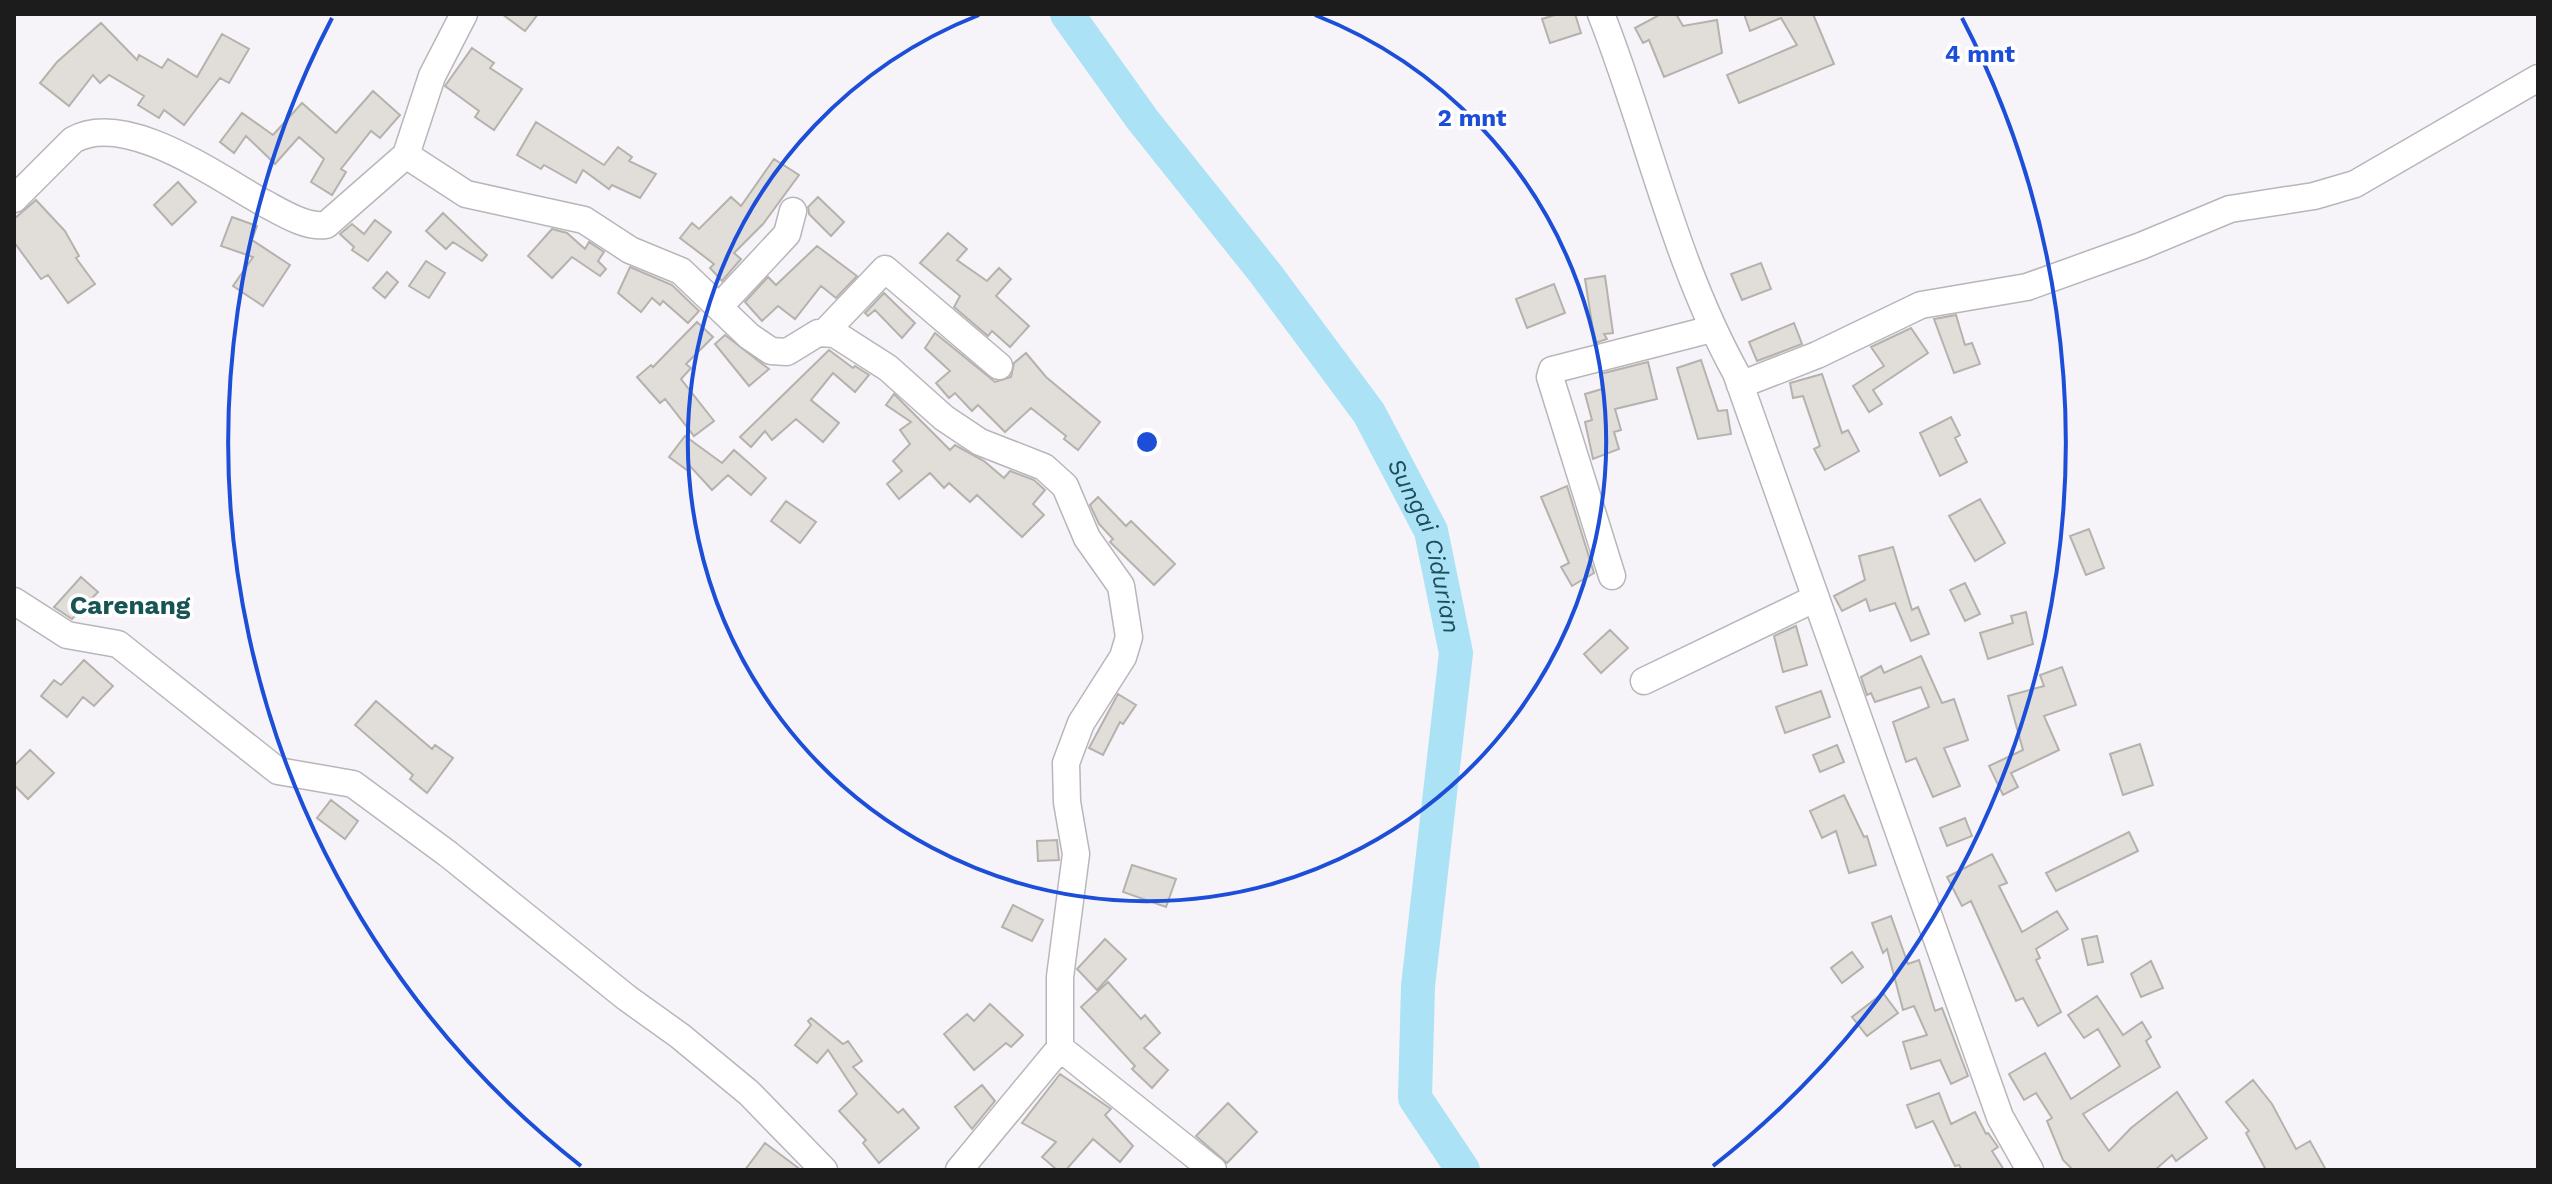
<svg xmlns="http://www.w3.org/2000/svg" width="2552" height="1184" viewBox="0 0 2552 1184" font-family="'Work Sans',sans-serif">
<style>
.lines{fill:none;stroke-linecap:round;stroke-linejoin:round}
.river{stroke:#abe2f5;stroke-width:34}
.building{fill:#e1ddd8;stroke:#b5b2ad;stroke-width:2}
.minor-casing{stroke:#b8b6bb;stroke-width:29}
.minor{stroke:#fff;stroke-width:26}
.ring{fill:none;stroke:#1d4ed8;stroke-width:4}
.labels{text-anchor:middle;stroke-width:7;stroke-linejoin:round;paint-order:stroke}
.water-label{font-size:24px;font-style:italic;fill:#1d4c5a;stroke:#fff}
.quarter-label{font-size:26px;font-weight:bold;fill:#185454;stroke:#fff}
.centre{fill:#1d4ed8;stroke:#fff;stroke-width:4}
.ring-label{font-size:24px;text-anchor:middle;font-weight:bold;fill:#1d4ed8;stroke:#fff;stroke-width:7;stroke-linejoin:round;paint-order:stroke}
</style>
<rect width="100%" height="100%" fill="#f6f4f9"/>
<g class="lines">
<path class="river" id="s1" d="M1067,14L1142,119L1265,273L1369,413L1431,531L1456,653L1418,986L1415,1098L1463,1170"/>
</g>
<path class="building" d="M502,14H538L525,31Z
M1558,14H1575L1581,33L1550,43L1542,19Z
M1661,14H1676L1683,26L1717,20L1722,53L1664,77L1649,40L1643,43L1635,28Z
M1744,14H1813L1834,64L1739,103L1727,75L1797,45L1781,18L1750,31Z
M101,23L137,60L139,55L162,68L168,59L197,77L222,34L249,49L229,83L220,78L184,125L164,110L159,118L138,105L144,96L109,75L100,83L93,75L69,106L40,83L57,62Z
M472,48L494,63L490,68L522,89L494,130L475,117L479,111L445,86Z
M373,91L400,115L380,138L371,131L341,169L346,172L332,195L311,182L324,159L299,137L275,164L246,136L234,153L220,142L242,113L273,135L302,103L336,133Z
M536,122L604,165L618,147L632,157L629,161L656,174L640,198L612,185L609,189L583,170L576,183L544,165L541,169L517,155Z
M774,159L799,175L763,224L734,253L741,259L722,281L710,268L714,264L680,238L692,223L699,229L731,197L741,206Z
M178,182L196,202L172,225L154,205Z
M818,197L844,222L831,236L809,214L808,207Z
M36,200L65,231L79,256L76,258L95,284L68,303L48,275L41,279L14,242V219Z
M443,213L487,255L482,261L453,242L446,249L426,231Z
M232,217L257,226L252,240L290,265L263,306L233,286L253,257L221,246Z
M375,220L391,232L368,261L352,250L354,247L340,234L352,224L364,234Z
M552,229L567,233L585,249L589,242L604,252L598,261L606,269L600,276L572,257L552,278L528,256Z
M948,233L967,249L957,260L987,281L999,268L1011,279L996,296L1029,326L1010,347L992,331L988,336L954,307L960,296L920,263Z
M817,246L857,276L836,298L821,286L795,319L778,306L762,321L745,302L768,277L776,285Z
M426,261L445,273L429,298L409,286Z
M1761,263L1771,289L1742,300L1731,274Z
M630,267L672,285L699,311L688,323L663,301L660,305L652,298L641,312L618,293Z
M387,272L398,282L385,298L373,288Z
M1605,276L1613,333L1604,334L1607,339L1595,343L1585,279Z
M1554,284L1565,313L1527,328L1516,299Z
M884,293L915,323L902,338L875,310L868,316L865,313Z
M1956,315L1965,345L1972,343L1980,364L1954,373L1934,319Z
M697,322L713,337L686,364L691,368L681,379L714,421L694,436L665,399L660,403L637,377L651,365L653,367Z
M1794,323L1802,344L1757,361L1749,342Z
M1911,328L1928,353L1873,390L1882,404L1869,412L1853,386L1884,366L1871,347Z
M935,333L995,382L1011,377L1014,363L1026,353L1046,377L1100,422L1078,450L1064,439L1066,436L1031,408L1005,432L978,405L972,411L955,393L949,398L936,383L950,371L925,348Z
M725,335L769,369L749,386L715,344Z
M829,350L853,368L855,366L869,375L855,392L833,373L811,400L839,423L823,442L796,419L772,440L765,431L751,447L740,437Z
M1701,360L1718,411L1727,410L1731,434L1698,439L1677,368Z
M1648,362L1657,399L1615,409L1621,430L1614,432L1619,449L1593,459L1585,422L1592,420L1585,394L1602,389L1600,374Z
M1822,374L1842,433L1848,430L1859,451L1825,470L1814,449L1820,446L1803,396L1793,398L1790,383Z
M894,394L950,450L955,445L984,461L1004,478L1010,471L1034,480L1045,490L1033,504L1044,515L1022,537L977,495L970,502L949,483L944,488L930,473L899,499L887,484L902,471L893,461L910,444L900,430L911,422L886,405Z
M1951,417L1960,435L1955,438L1967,462L1940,476L1920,433Z
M685,436L722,463L734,450L766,478L751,495L728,475L712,490L690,466L687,470L669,457Z
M1567,486L1594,573L1572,586L1561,567L1569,563L1541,497Z
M1098,497L1126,526L1131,521L1175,564L1154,585L1110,542L1113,539L1099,524L1090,505Z
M1980,499L2005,543L1975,561L1949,516Z
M786,501L816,522L800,543L771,521Z
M2089,529L2104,568L2086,575L2070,536Z
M1893,547L1912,610L1918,607L1929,634L1911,641L1895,603L1870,611L1866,599L1842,611L1834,596L1865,580L1859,556Z
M81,577L98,592L72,619L54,607Z
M1965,583L1980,614L1965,621L1950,590Z
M2026,612L2033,644L1988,659L1980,633L2013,623L2011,616Z
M1796,626L1807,665L1783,672L1774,636Z
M1610,630L1628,648L1601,673L1584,654Z
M1921,656L1942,703L1954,699L1968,740L1944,748L1960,786L1933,797L1916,758L1906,762L1893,722L1929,707L1921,687L1875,702L1871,693L1867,695L1861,677L1881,666L1884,673Z
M84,660L113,686L94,706L83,697L67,717L41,696L54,680L61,685Z
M2062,667L2076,705L2044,716L2059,750L2011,773L2018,787L2003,795L1989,766L2023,750L2008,696L2044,686L2040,675Z
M1821,691L1830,717L1785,733L1776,707Z
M1118,694L1136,705L1123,724L1120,722L1103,755L1089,748Z
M376,701L432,749L435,745L453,758L427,793L410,779L413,775L355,725Z
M2140,744L2153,785L2123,795L2110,754Z
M1837,745L1844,762L1820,772L1813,755Z
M30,750L54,773L28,799L14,785V766Z
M1844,795L1864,837L1867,836L1876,865L1849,873L1836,831L1822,838L1810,811Z
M331,800L358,821L345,839L317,818Z
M1965,818L1972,836L1947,846L1940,828Z
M2129,832L2138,851L2056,891L2046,873Z
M1057,840L1059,860L1038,861L1037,841Z
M1992,854L2007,883L1999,886L2022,932L2057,911L2068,929L2036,949L2040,958L2036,960L2061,1012L2038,1026L2023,998L2016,1001L1971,901L1962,906L1947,877Z
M1132,865L1176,879L1166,907L1123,892Z
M1013,905L1043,920L1032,941L1002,927Z
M1891,916L1908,964L1919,960L1935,1011L1942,1008L1968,1076L1951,1084L1940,1060L1911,1069L1903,1042L1927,1035L1914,1006L1903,1010L1887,949L1883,953L1872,923Z
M2097,936L2103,962L2088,965L2082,939Z
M1105,939L1126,959L1097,990L1077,969Z
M1852,952L1863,967L1842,983L1831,968Z
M2151,961L2163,988L2141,997L2131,974Z
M1108,982L1141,1019L1145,1015L1160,1033L1144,1048L1168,1070L1152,1088L1132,1069L1135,1066L1081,1007Z
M1883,993L1898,1013L1867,1036L1852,1017Z
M2097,996L2123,1035L2142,1022L2151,1037L2146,1041L2160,1067L2083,1114L2109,1151L2131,1128L2177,1092L2207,1138L2176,1161L2172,1155L2155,1170H2073L2063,1160L2047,1121L2052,1118L2036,1093L2024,1100L2009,1074L2045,1053L2071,1099L2120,1066L2098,1029L2084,1038L2068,1015Z
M990,1004L1023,1035L1011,1047L1006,1043L974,1070L944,1034L967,1014L974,1021Z
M811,1018L843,1044L848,1041L862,1061L853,1067L898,1113L903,1109L919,1128L879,1163L863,1143L866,1140L839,1111L857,1094L828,1050L817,1063L795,1045L811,1025L808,1021Z
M1060,1074L1111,1109L1105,1115L1133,1146L1120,1162L1093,1139L1066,1170H1057L1042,1157L1056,1142L1022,1123Z
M2253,1080L2272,1104L2296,1149L2310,1141L2326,1170H2266L2246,1133L2249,1131L2226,1102Z
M982,1085L995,1101L972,1129L955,1107Z
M1939,1093L1951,1124L1975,1112L1986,1134L1988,1133L1998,1147L1992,1151L2004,1170H1962L1959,1165L1955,1166L1933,1121L1916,1128L1907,1105Z
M1228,1103L1257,1132L1227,1163L1196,1136Z
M765,1143L801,1170H745Z"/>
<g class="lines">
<g class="minor-casing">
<path id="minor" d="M1601,14C1648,133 1674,261 1736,373L2000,1117L2030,1170
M406,155L466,194L584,220L630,250L681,271L749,336L771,351L787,352L818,333L835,334L888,368L944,418L980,442L1044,467L1065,486L1087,538L1121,586L1129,637L1123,657L1081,723L1066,763L1067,802L1076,854L1060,977V1048L959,1170
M14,199L73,140C126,110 217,177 264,203C281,212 306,228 326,225L406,155L432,76L464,14
M719,307L787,234L793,211
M826,331L885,269L999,366
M1740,385L1817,355L1921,305L2027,287L2141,246L2230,209L2314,196L2355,184L2538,78
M1612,576L1550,377L1552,370L1712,329
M14,601L67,635L118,644L278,771L353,784L448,854L627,998L680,1036L749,1093L824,1170
M1644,681L1816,598
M1060,1048L1213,1170"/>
</g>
<use href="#minor" class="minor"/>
</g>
<g class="ring">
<path d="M1315 15A459 459 0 1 1 979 15"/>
<path d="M581 1166A919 919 0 0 1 332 18M1962 18A919 919 0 0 1 1713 1166"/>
</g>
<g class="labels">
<g class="water-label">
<text dy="8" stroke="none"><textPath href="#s1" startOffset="646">Sungai Cidurian</textPath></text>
</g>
<g class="quarter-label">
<text x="130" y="614">Carenang</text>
</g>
</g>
<circle cx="1147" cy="442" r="12" class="centre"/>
<g class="ring-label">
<text x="1980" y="62">4 mnt</text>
<text x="1472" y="126">2 mnt</text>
</g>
<rect width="2552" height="1184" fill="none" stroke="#1c1c1d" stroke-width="32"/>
</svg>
